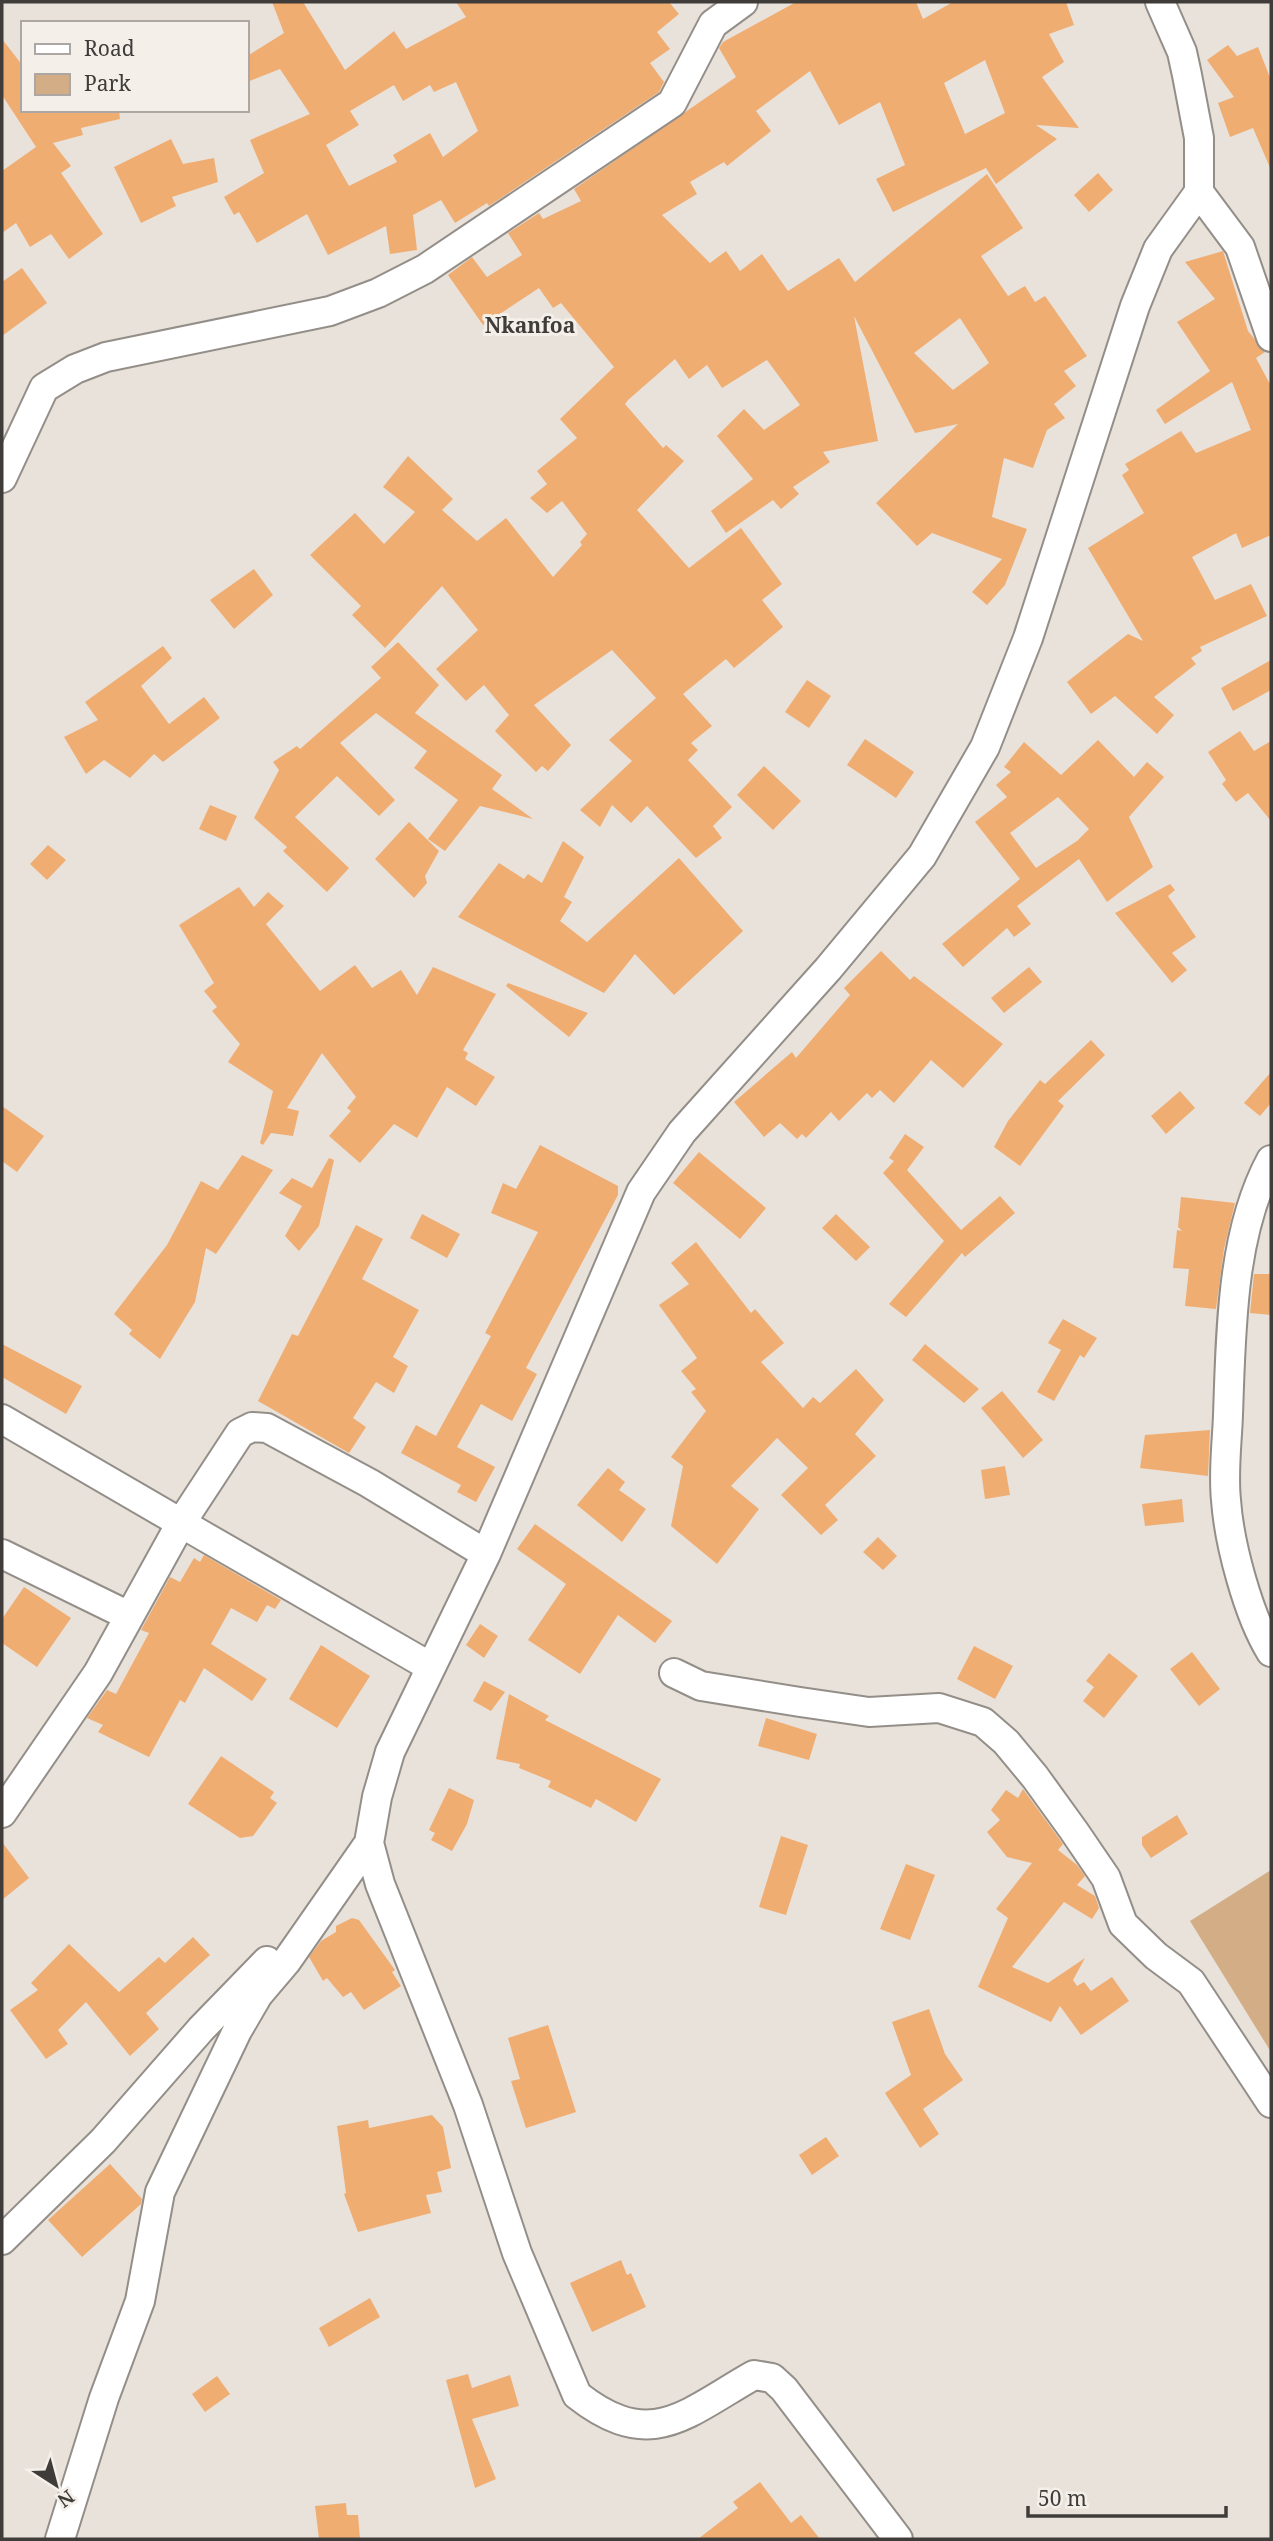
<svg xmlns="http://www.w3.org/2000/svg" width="1273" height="2541" viewBox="0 0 1273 2541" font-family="'Noto Serif',serif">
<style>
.green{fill:#d3ad85}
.building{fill:#f0ad72;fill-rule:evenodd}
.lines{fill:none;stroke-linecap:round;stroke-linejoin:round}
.street-casing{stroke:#948e88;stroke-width:32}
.street{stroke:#fff;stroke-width:28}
.labels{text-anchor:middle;stroke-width:6;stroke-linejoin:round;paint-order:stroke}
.quarter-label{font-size:21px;font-weight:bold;fill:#3f3c3a;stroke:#f5efe9}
</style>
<rect width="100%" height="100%" fill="#e8e2db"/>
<path class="green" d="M1271,1870V2052L1190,1921Z"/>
<path class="building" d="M272,2H303L345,70L394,31L406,49L466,17L456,2H669L679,14L657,32L670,49L650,63L664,82L659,92L489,206L487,203L455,223L441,200L413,215L417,250L390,254L386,226L328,255L307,214L257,243L239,212L234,215L224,197L264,173L250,140L310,114L280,69L247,82V56L284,33ZM456,82L478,131L443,157L430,133L393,155L397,162L349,186L326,145L359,125L350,111L394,85L403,101L430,85L434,92Z
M796,2H916L923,19L953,2H1066L1074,25L1049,34L1064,62L1042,77L1079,128L1036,125L1057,139L996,184L986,168L893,212L876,179L905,165L880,102L839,125L810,71L756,111L771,131L727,166L724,162L690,182L697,194L662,215L710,263L726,251L740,271L762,254L788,291L839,258L855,282L987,174L1023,228L981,256L1008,296L1025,286L1035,302L1045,296L1087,356L1064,371L1076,386L1054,404L1065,418L1047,430L1033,468L1004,458L992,517L1027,529L1005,585L987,605L972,592L1002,559L932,533L917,546L876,503L958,424L915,433L854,316L878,441L823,452L830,462L793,487L799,494L781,509L773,500L726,533L711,511L753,479L717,436L744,409L764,430L800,405L767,360L722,388L707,365L689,379L675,359L628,400L625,404L663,448L666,445L684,461L637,510L689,568L741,528L782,584L762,600L783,627L734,668L726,659L683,694L712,726L691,743L698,750L688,760L732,807L713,826L722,838L696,858L647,806L631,823L612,805L600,827L580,810L632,761L609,740L656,698L612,650L534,705L571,745L548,771L542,766L536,772L495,731L509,715L484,685L466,701L436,669L478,630L442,586L385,648L352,615L361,606L310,555L355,513L384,544L415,512L383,487L408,456L453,499L442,510L477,541L506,518L553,577L582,545L580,542L587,534L562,501L547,513L530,498L547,484L537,471L577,438L560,419L614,367L561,303L553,308L539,288L483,325L448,275L472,257L487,277L522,255L508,233L539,213L543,219L581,201L574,189L736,77L719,48L723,42ZM985,60L1005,113L965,134L944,83ZM960,318L989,363L953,390L914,353Z
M2,39L23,66V110H119L120,119L81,128L83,135L53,143L71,166L61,173L103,234L69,259L51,234L30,247L16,223L2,233V171L36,147L2,95Z
M1228,45L1237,56L1258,47L1271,80V170L1253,128L1230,137L1218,103L1234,97L1207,60Z
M171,139L183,164L214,158L218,182L172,197L176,206L141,223L114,167Z
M1098,173L1113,190L1089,212L1074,195Z
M1223,251L1248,331L1265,352L1256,358L1271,386V535L1242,548L1236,533L1192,557L1215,600L1251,584L1267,616L1200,647L1202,651L1191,658L1196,664L1154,697L1174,715L1157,734L1115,696L1091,714L1067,682L1128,634L1143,641L1088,548L1144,513L1122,475L1129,470L1125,464L1181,431L1196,453L1251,430L1232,382L1165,424L1156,410L1210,371L1177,322L1215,299L1185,262Z
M22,268L47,303L2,336V282Z
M254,569L273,595L234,629L210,600Z
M398,642L439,685L415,713L502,775L492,789L533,819L480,806L445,851L428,839L458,800L414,768L427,751L376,713L340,743L395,800L379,816L337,776L295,817L349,868L327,892L283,851L287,847L254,818L279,770L273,762L297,746L300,749L381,678L371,667Z
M163,646L172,658L141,686L169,724L204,697L220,718L163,762L154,754L130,778L104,760L86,774L64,737L98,720L85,702Z
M1271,660V690L1233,711L1221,688Z
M807,680L831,696L809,728L785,712Z
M1240,731L1254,751L1271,741V821L1248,793L1236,802L1222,784L1226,780L1208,752Z
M865,739L914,772L896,798L847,765Z
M1098,740L1134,777L1147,762L1164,777L1129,817L1153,867L1107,902L1079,859L1017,906L1031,924L1014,937L1007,928L963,967L942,944L1020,879L975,822L1007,797L996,785L1011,772L1004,767L1024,742L1061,775ZM1058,797L1089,829L1077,841L1036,868L1010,833Z
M764,766L801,801L773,830L737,795Z
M210,805L237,816L226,841L199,829Z
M409,822L439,851L425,876L427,883L414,898L375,859Z
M563,841L584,857L564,897L572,902L560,921L587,942L679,858L743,931L674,995L635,954L604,993L458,917L499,863L524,879L528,874L542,883Z
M48,845L66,860L47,880L30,864Z
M1170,884L1175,890L1168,896L1196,937L1172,953L1187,970L1172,983L1115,913Z
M239,887L254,907L268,892L284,906L266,924L320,991L355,965L372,988L401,970L417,995L433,967L496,994L463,1050L468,1053L465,1059L495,1077L476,1106L447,1087L417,1138L394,1124L360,1163L329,1136L351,1111L347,1108L356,1097L322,1053L287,1108L299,1111L293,1136L271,1133L263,1145L260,1143L273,1091L228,1062L240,1044L212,1011L217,1007L204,991L214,983L179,925Z
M881,951L910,980L914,976L1003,1044L963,1088L931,1060L894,1103L880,1090L872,1098L867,1093L839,1121L831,1112L806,1138L802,1134L797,1139L780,1123L764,1137L734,1102L792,1052L796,1058L850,995L844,988Z
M1029,967L1042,982L1004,1013L991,998Z
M508,983L588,1013L569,1037L506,986Z
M1091,1040L1105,1055L1058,1101L1064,1106L1020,1166L994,1147L1008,1121L1040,1080L1045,1084Z
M1271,1072V1103L1260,1116L1244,1103Z
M1180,1091L1195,1108L1166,1134L1151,1116Z
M2,1106L44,1136L17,1172L2,1161Z
M905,1134L924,1147L907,1170L961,1230L1000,1196L1015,1213L965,1257L962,1253L906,1317L889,1304L944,1241L883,1173L894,1161L889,1158Z
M540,1145L618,1186V1195L526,1368L537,1374L512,1421L481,1404L457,1447L495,1467L476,1502L457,1492L461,1485L401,1453L416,1425L436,1436L491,1336L485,1333L538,1232L491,1213L503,1183L516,1189Z
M699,1152L766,1208L740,1239L673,1183Z
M242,1155L273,1170L216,1254L206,1248L195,1302L160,1359L129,1334L132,1330L114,1314L167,1245L201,1181L218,1190Z
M329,1158L334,1160L319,1226L299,1251L285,1236L302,1206L279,1193L292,1178L312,1188Z
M1181,1197L1235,1203L1224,1249L1216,1309L1185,1306L1189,1269L1173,1268L1177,1230L1182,1231L1178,1227Z
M422,1214L460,1234L447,1258L410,1238Z
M836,1214L870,1247L856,1261L822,1228Z
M356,1225L383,1239L362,1279L419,1310L393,1357L408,1366L394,1393L376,1382L353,1418L366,1427L349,1453L258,1401L292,1334L298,1336Z
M696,1242L751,1313L755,1309L784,1343L761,1362L803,1408L813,1397L820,1403L856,1369L884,1400L855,1434L876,1456L825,1505L838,1520L821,1535L781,1495L808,1468L777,1438L731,1486L759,1509L717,1564L671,1526L683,1466L671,1457L706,1411L691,1392L696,1389L681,1371L697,1358L659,1305L689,1284L671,1263Z
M1254,1274H1271V1315L1250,1313Z
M1063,1319L1097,1338L1084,1358L1080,1355L1054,1401L1037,1392L1061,1350L1048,1343Z
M2,1344L82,1386L66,1414L2,1377Z
M925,1344L979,1389L964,1403L912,1360Z
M1002,1391L1043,1440L1023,1458L981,1408Z
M1210,1430L1208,1476L1140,1468L1145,1435Z
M1005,1466L1010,1495L985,1499L981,1470Z
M608,1468L625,1482L619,1490L646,1509L622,1542L577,1505Z
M1182,1499L1184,1522L1145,1526L1142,1504Z
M535,1524L672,1621L655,1643L618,1615L580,1674L528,1640L566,1584L517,1549Z
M878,1537L897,1556L883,1570L863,1552Z
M204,1555L281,1600L275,1609L267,1605L257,1622L231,1608L211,1644L267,1679L252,1701L204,1668L185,1703L180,1700L149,1757L98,1732L103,1725L87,1718L107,1690L116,1694L149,1633L141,1630L170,1577L180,1582L194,1558L200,1562Z
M24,1587L71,1618L37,1667L2,1643V1619Z
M480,1624L498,1636L484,1658L466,1645Z
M321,1645L370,1676L337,1728L289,1699Z
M974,1646L1013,1666L995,1699L957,1679Z
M1192,1652L1220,1689L1199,1706L1170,1669Z
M1109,1653L1138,1676L1104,1718L1083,1701L1094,1687L1086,1681Z
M484,1681L505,1692L491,1711L473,1701Z
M509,1694L549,1716L545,1720L661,1779L636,1822L596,1799L591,1808L548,1787L551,1781L519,1768L520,1764L496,1759Z
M766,1718L817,1734L809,1760L758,1746Z
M221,1756L274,1792L270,1798L277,1803L253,1836L240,1838L188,1804Z
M449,1788L474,1800L467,1824L452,1851L431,1840L435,1833L429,1830Z
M1023,1789L1063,1844L1058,1850L1077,1865L1085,1876L1077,1885L1095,1896L1099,1908L1092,1919L1064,1902L1012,1967L1048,1983L1085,1958L1073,1980L1077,1986L1084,1982L1091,1991L1112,1977L1129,2001L1081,2035L1060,2006L1051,2022L978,1987L1008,1918L996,1909L1032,1863L1007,1857L987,1832L1000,1820L991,1810L1006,1790L1018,1798Z
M1177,1815L1188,1834L1151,1858L1142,1845V1837Z
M781,1836L808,1845L786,1915L759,1907Z
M2,1842L29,1878L2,1900Z
M906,1864L935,1875L910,1940L880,1929Z
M352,1918L359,1920L395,1970L392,1972L401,1986L364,2010L351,1992L343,1997L327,1978L323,1981L309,1957L321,1941L336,1932V1926Z
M193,1937L210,1955L146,2013L159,2029L130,2056L86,2002L58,2030L68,2044L46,2059L10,2010L38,1990L31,1983L69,1944L119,1992L159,1957L165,1963Z
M929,2009L945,2054L963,2080L923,2109L939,2134L920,2148L885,2093L911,2075L892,2022Z
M548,2025L576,2112L526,2128L511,2081L520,2079L508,2038Z
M432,2115L443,2127L451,2168L437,2172L442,2192L426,2195L431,2213L358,2232L344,2194L346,2193L337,2126L368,2120L369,2128Z
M826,2137L839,2156L812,2175L799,2155Z
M110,2164L142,2199L141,2204L82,2257L48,2220Z
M621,2260L627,2275L631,2273L646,2307L592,2332L570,2283Z
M370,2298L380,2317L329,2347L319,2328Z
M468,2374L472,2388L510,2375L519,2406L472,2419L496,2479L475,2488L446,2380Z
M217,2376L230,2394L205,2412L192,2394Z
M760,2482L791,2523L801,2515L820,2539H698L738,2508L733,2502Z
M346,2503L347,2515H358L360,2539H319L315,2506Z"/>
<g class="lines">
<g class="street-casing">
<path id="street" d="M1199,192L1240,247L1271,337
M2,478L44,388L75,369L106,357L330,311L378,293L425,269L672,103L713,24L743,2
M1271,1160C1231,1234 1231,1332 1228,1415C1227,1443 1223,1472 1226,1500C1229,1543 1248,1615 1271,1652
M2,1419L181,1523L98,1673L2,1813
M2,1554L129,1616
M429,1666L181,1523L240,1433L252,1427L267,1428L369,1483L486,1554
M674,1673L701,1686L800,1702L869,1712L939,1708L983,1722L1006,1742L1035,1777L1074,1831L1106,1878L1123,1924L1156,1956L1191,1982L1271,2103
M2,2240L103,2141L201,2029L267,1961
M60,2539L104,2398L140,2301L160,2192L237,2031L258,1995L286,1962L369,1843
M898,2539L784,2389L772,2378L754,2375C685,2414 651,2453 577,2395L517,2253L468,2105L380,1884L369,1843L377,1797L390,1752L486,1554L641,1192L682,1132L828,969L922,856L985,747L1028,638L1135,306L1158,249L1199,192V138L1187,75L1182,52L1160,2"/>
</g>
<use href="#street" class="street"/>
</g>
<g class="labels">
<g class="quarter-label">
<text x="530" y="333">Nkanfoa</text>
</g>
</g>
<rect width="1273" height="2541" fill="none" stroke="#3f3c3a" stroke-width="7"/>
<rect x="21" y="21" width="228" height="91" fill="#f5efe9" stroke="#aca7a3" stroke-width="2"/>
<rect x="35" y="44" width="35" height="10" fill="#ffffff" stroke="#aca7a3" stroke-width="2"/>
<text x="84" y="56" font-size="21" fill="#3f3c3a">Road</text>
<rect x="35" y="74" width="35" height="21" fill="#d3ad85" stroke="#aca7a3" stroke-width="2"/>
<text x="84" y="91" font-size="21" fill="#3f3c3a">Park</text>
<g transform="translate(56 2485) rotate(144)" stroke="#f5efe9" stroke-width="5" paint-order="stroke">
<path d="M0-5L12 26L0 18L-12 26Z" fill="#3f3c3a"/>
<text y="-10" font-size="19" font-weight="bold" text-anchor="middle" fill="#3f3c3a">N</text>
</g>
<path d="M1028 2506v10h198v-10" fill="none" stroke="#3f3c3a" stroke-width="3.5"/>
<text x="1038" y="2506" font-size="21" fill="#3f3c3a" stroke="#f5efe9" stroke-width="5" paint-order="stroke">50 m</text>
</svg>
